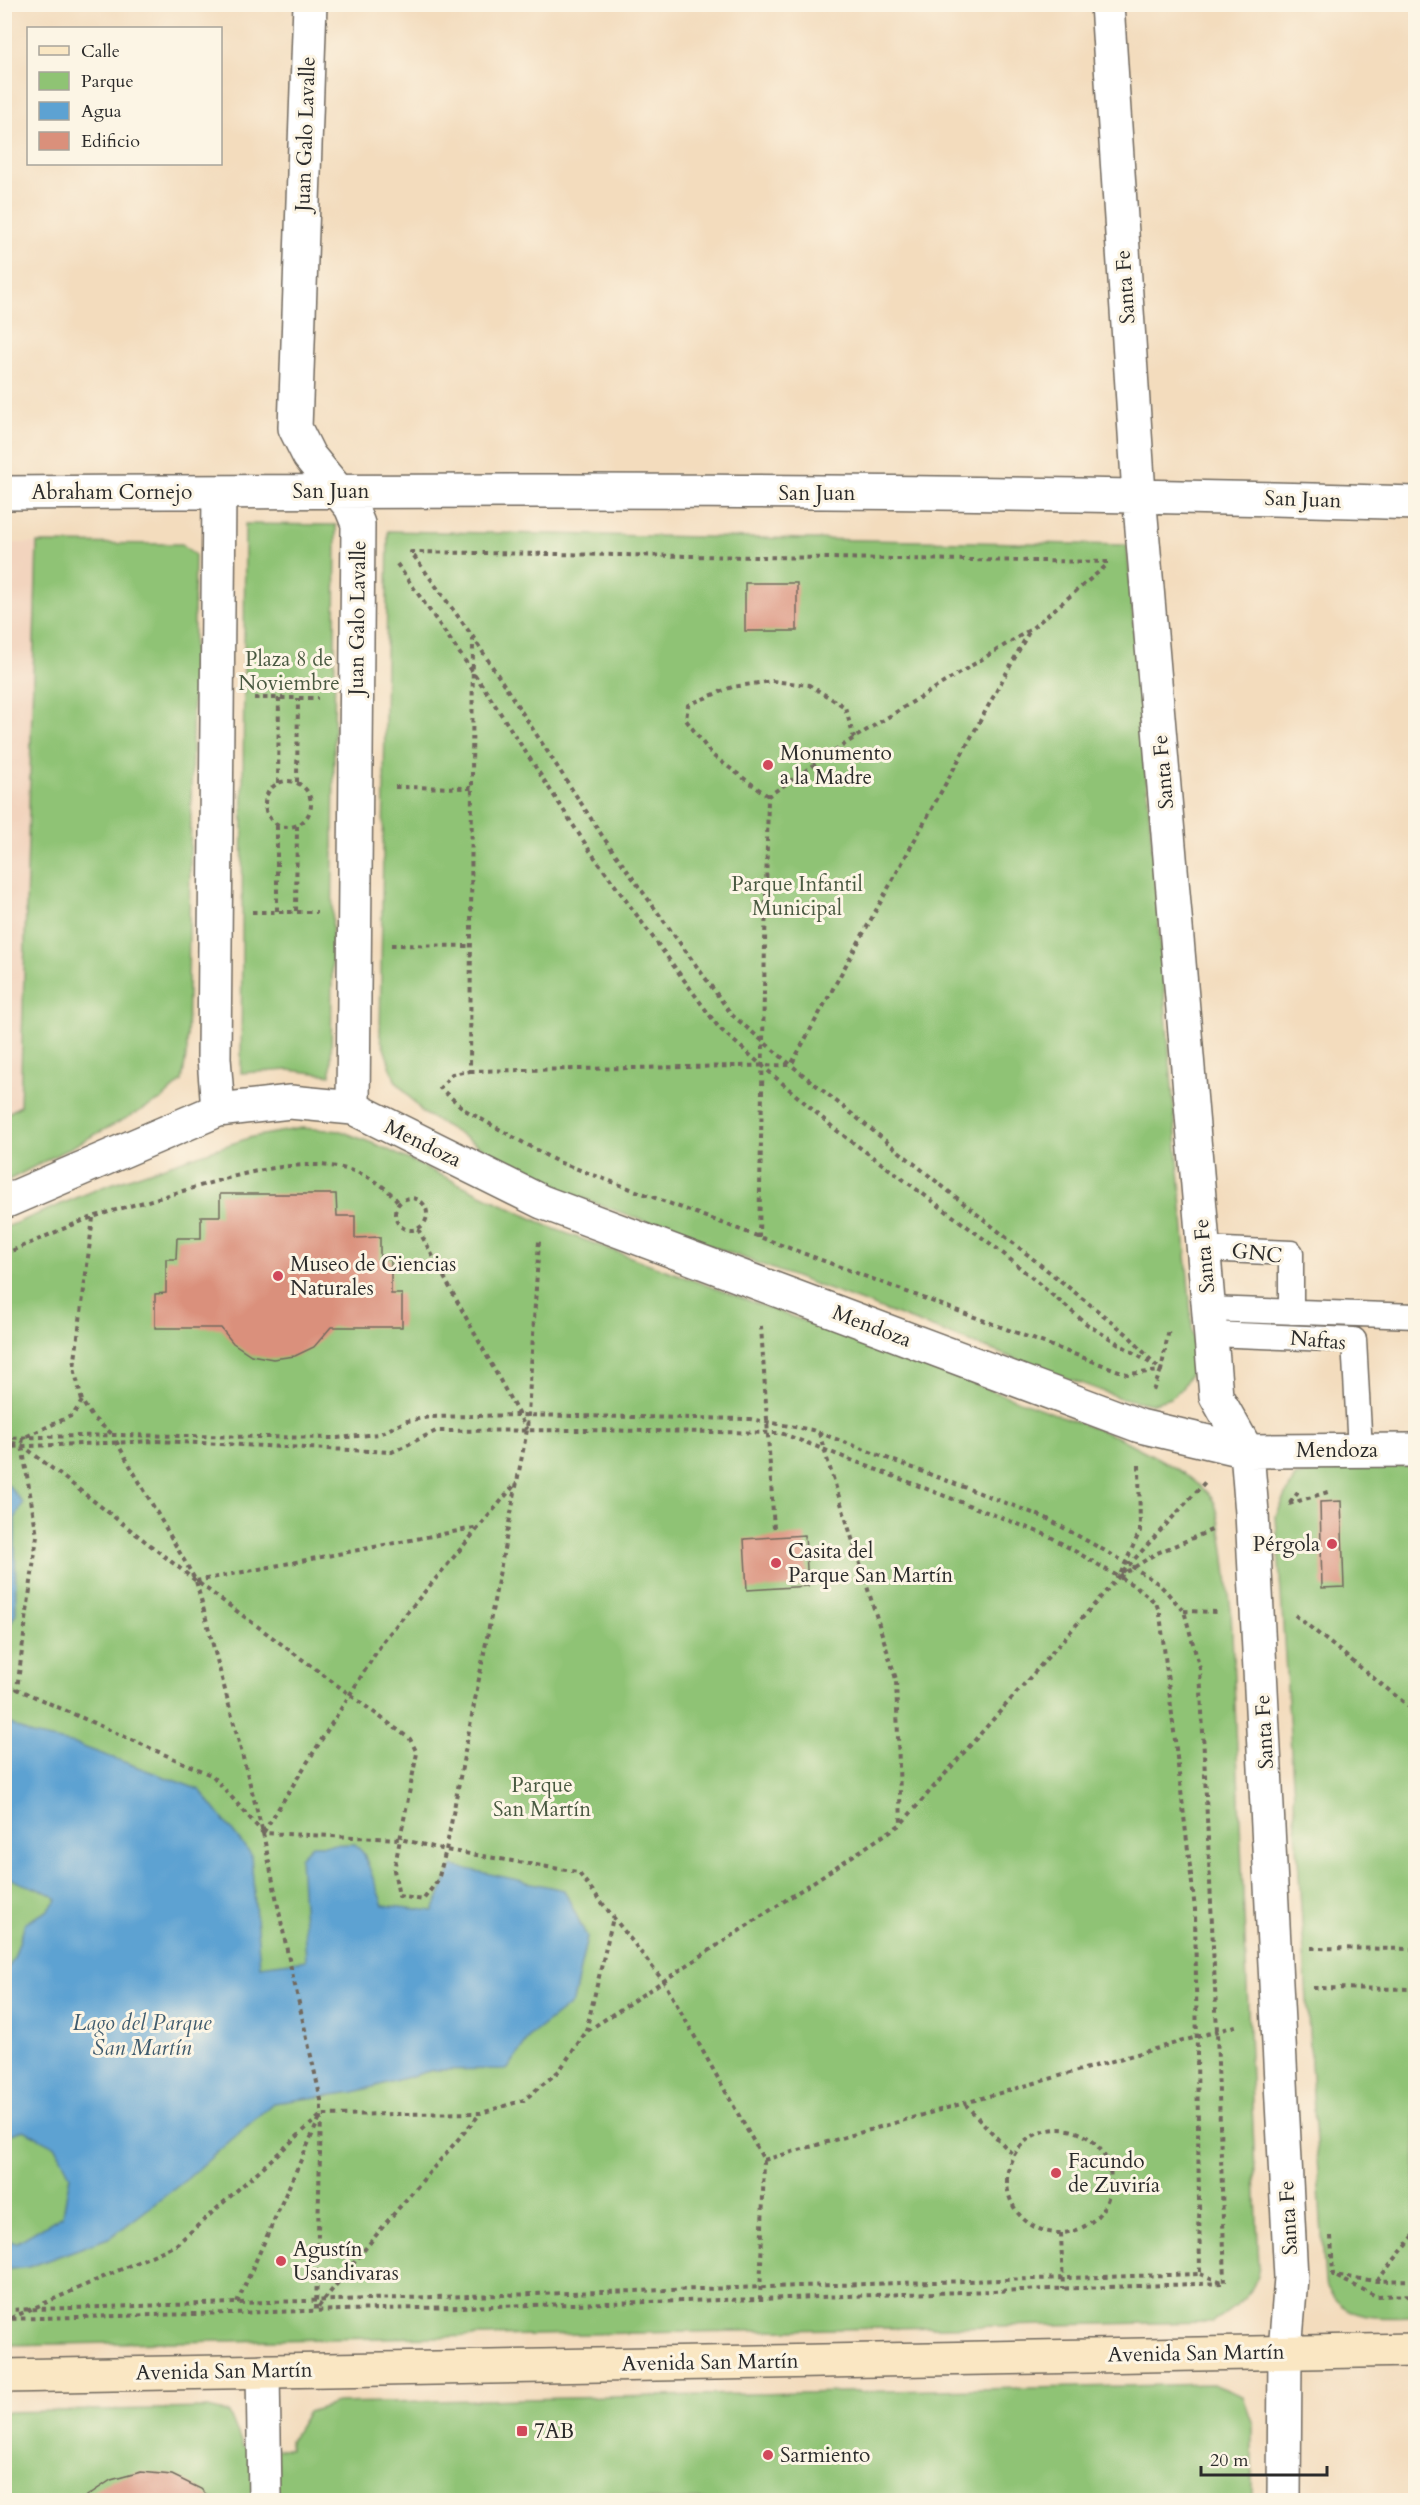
<svg xmlns="http://www.w3.org/2000/svg" width="1420" height="2505" viewBox="0 0 1420 2505" font-family="Cardo,serif">
<style>
.built{fill:#f2d4be}
.green{fill:#8fc374;stroke:#5d7750;stroke-width:1.5}
.water{fill:#5da2d2;stroke:#44667e;stroke-width:1.5}
.building{fill:#da907b}
.lines{fill:none;stroke-linecap:round;stroke-linejoin:round}
.lane-casing{stroke:#71695e;stroke-width:27}
.street-casing{stroke:#71695e;stroke-width:36}
.secondary-casing{stroke:#71695e;stroke-width:36}
.path{stroke:#71695e;stroke-width:4;stroke-dasharray:4.5 4.5;stroke-linecap:butt}
.lane{stroke:#fff;stroke-width:24}
.street{stroke:#fff;stroke-width:33}
.secondary{stroke:#fae7c3;stroke-width:33}
.poi-dot{fill:#d1495b;stroke:#fcf5e5;stroke-width:2}
.labels{text-anchor:middle;stroke-width:6;stroke-linejoin:round;paint-order:stroke}
.street-label{font-size:21px;fill:#2b2b2b;stroke:#fcf5e5}
.park-label{font-size:21px;fill:#495941;stroke:#fcf5e5}
.poi-label{font-size:21px;fill:#2b2b2b;stroke:#fcf5e5;text-anchor:start}
.water-label{font-size:22px;font-style:italic;fill:#3f5b6e;stroke:#fcf5e5}
</style>
<rect width="100%" height="100%" fill="#fcf5e5"/>
<filter id="ink" filterUnits="userSpaceOnUse"><feTurbulence type="fractalNoise" baseFrequency=".0167" numOctaves="2"/><feDisplacementMap in="SourceGraphic" scale="12" xChannelSelector="R" yChannelSelector="G"/><feConvolveMatrix kernelMatrix="1 2 1 2 8 2 1 2 1" color-interpolation-filters="sRGB"/></filter>
<filter id="wash" filterUnits="userSpaceOnUse"><feTurbulence type="fractalNoise" baseFrequency=".008" numOctaves="4" result="noise"/><feDisplacementMap in="SourceGraphic" scale="24" xChannelSelector="R" yChannelSelector="G"/><feGaussianBlur stdDeviation="1.35" result="paint"/><feColorMatrix in="noise" values="0 0 0 0 0 0 0 0 0 0 0 0 0 0 0 0 0 1.4 0 .05"/><feComposite in="paint" operator="in"/></filter>
<g filter="url(#wash)">
<rect width="100%" height="100%" fill="#f3dcbd"/>
<path class="built" d="M4,543H37L20,1106L5,1115Z"/>
<path class="green" d="M245,524L336,525L331,1075L289,1070L241,1073Z
M388,531L1127,545L1194,1351L1192,1370L1182,1388L1170,1398L1151,1404L1121,1398L544,1184L423,1113L395,1080L380,1036Z
M37,543L182,544L195,555L187,1050L182,1081L161,1100L5,1182V1115L20,1106Z
M302,1128L341,1131L382,1147L552,1228L1120,1438C1148,1454 1194,1473 1213,1500C1222,1513 1228,1590 1231,1610L1259,2267C1254,2298 1237,2305 1213,2322C810,2329 407,2340 5,2345L4,1228L105,1186L252,1137Z
M1339,1466H1415V2317C1379,2318 1340,2322 1325,2282L1276,1516L1295,1477Z
M1213,2384L1243,2396L1252,2422V2500H5L4,2412L208,2408L229,2413L243,2447L290,2449V2441L308,2412L337,2403Z"/>
<path class="water" d="M5,1481L23,1503L15,1519L16,1613L5,1634Z
M5,1721L32,1735L75,1744L200,1790L251,1855L260,1966L306,1960L300,1857L312,1845L355,1844L364,1854L383,1905L433,1911L453,1866L564,1890L587,1937L573,2002L531,2035L508,2069L433,2070L355,2092L273,2103L187,2179L111,2237L29,2267L5,2270V2239L16,2243L63,2215L70,2175L56,2147L24,2130L5,2136V1974L14,1958L25,1923L47,1911L57,1899C42,1886 20,1887 5,1875Z"/>
<g id="blocks">
<path class="building" d="M745,583H797V631H745Z
M220,1194H336L337,1216H355V1238L380,1237V1259H391V1294H402V1327H331L314,1347L295,1356L273,1359L251,1355L233,1343L221,1328H155V1294L166,1293V1259H176L177,1238H201V1216H220Z
M1341,1501L1344,1587L1322,1588L1320,1502Z
M805,1535L808,1586L747,1590L744,1539Z
M141,2472L172,2475L201,2489L212,2500H81L111,2480Z"/>
</g>
</g>
<g filter="url(#ink)">
<use href="#blocks" fill-opacity="0" stroke="#71695e" stroke-width="1.5"/>
<g class="lines">
<g class="lane-casing">
<path id="lane" d="M1203,1249L1291,1253V1312
M1208,1309L1416,1316
M1211,1334L1354,1340L1360,1450"/>
</g>
<g class="street-casing">
<path id="street" d="M310,4L295,428L309,456L351,507L358,524L353,1108
M1107,4L1139,494L1216,1396L1247,1451L1252,1513L1291,2278L1285,2351L1284,2500
M4,493C475,490 945,488 1416,503
M218,1110L214,1058L219,492
M4,1202L218,1110L290,1102L353,1108L542,1202L1140,1426L1247,1451L1416,1450
M263,2371L265,2500"/>
</g>
<g class="secondary-casing">
<path id="secondary" d="M4,2376L1416,2350"/>
</g>
<path class="path" d="M1108,562L411,552L473,637L603,837L732,1015L791,1065L1128,1335L1161,1371
M397,564L482,685L590,851L719,1028L836,1130L999,1250L1088,1325L1155,1366
M473,637L470,1071L452,1074L440,1088L465,1110L556,1161L1127,1374L1161,1371L1169,1329
M254,698H318
M265 804a23 23 0 1 1 46 0a23 23 0 1 1-46 0Z
M297,782L298,698
M278,783L279,698
M395,787L472,788
M768,796L712,755L686,720L688,705L732,687L772,681L809,685L845,707L854,738
M277,911V825
M296,911L297,826
M252,912H317
M391,945L471,946
M470,1071L791,1065L1030,630
M395 1214a16 16 0 1 1 32 0a16 16 0 1 1-32 0Z
M93,1218L74,1368L82,1401L92,1417L112,1434
M418,1229L527,1430
M759,1238L768,796L854,738L1031,629L1107,565
M4,1254C34,1242 63,1228 93,1217C120,1208 149,1201 176,1193C241,1174 348,1136 399,1203
M761,1326L774,1529
M1153,1391L1161,1370
M82,1401L73,1415L23,1438L22,1445L37,1536L17,1689L213,1776L263,1833L400,1839L446,1850L578,1872L664,1982L764,2160L760,2299
M819,1433L896,1679L901,1824
M4,1438L113,1435L337,1438L379,1434L407,1421L430,1417L518,1415L750,1419L812,1430L1046,1518L1125,1562L1159,1584L1184,1611L1200,1669L1217,2031L1225,2283L760,2299L4,2319
M4,1441L22,1445L196,1581L410,1739L417,1753L394,1870L399,1896L423,1900L438,1880L446,1850L527,1430L539,1241
M116,1441L196,1581L263,1833L384,1640L517,1482
M4,1447L157,1441L392,1452L436,1431L582,1430L781,1433L1049,1536L1138,1588L1156,1603L1160,1614L1195,1909L1200,2274L4,2310
M1139,1465L1140,1531L1119,1577L1155,1554L1214,1529
M1290,1503L1300,1490
M1289,1504L1331,1491
M196,1581L479,1527
M1184,1611L1219,1612
M1295,1615L1416,1712
M263,1833L288,1955L321,2100V2115
M1311,1948L1416,1949
M1313,1988L1416,1989
M586,2031L613,1918
M965,2104L1013,2155
M1007 2181a52 52 0 1 1 104 0a52 52 0 1 1-104 0Z
M764,2160L1239,2025
M1061,2233L1063,2289
M1331,2236L1333,2275L1376,2281L1416,2280
M1200,2274L1222,2282
M1337,2277L1376,2296L1416,2295
M1377,2281L1416,2233
M237,2303L321,2115L316,2310L385,2224L480,2114
M11,2318L176,2245L321,2115L481,2113L524,2100L559,2071L586,2032L901,1824L1129,1565L1207,1480"/>
<use href="#lane" class="lane"/>
<use href="#street" class="street"/>
<use href="#secondary" class="secondary"/>
</g>
</g>
<g class="poi-dot">
<circle cx="768" cy="765" r="6"/>
<circle cx="278" cy="1276" r="6"/>
<circle cx="1332" cy="1544" r="6"/>
<circle cx="776" cy="1563" r="6"/>
<circle cx="1056" cy="2173" r="6"/>
<circle cx="281" cy="2261" r="6"/>
<rect x="516" y="2425" width="12" height="12" rx="3"/>
<circle cx="768" cy="2455" r="6"/>
</g>
<g class="labels">
<g class="street-label">
<text transform="translate(305 134) rotate(-88)" y="7">Juan Galo Lavalle</text>
<text transform="translate(1125 287) rotate(-94)" y="7">Santa Fe</text>
<text x="331" y="498">San Juan</text>
<text x="112" y="499">Abraham Cornejo</text>
<text x="817" y="500">San Juan</text>
<text transform="translate(1303 499) rotate(2)" y="7">San Juan</text>
<text transform="translate(357 618) rotate(-89)" y="7">Juan Galo Lavalle</text>
<text transform="translate(1163 772) rotate(-95)" y="7">Santa Fe</text>
<text transform="translate(423 1143) rotate(26)" y="7">Mendoza</text>
<text transform="translate(1257 1253) rotate(6)" y="7">GNC</text>
<text transform="translate(1204 1256) rotate(-95)" y="7">Santa Fe</text>
<text transform="translate(872 1326) rotate(21)" y="7">Mendoza</text>
<text transform="translate(1318 1340) rotate(5)" y="7">Naftas</text>
<text x="1337" y="1457">Mendoza</text>
<text transform="translate(1264 1732) rotate(-93)" y="7">Santa Fe</text>
<text transform="translate(1288 2218) rotate(-93)" y="7">Santa Fe</text>
<text transform="translate(1196 2353) rotate(-1)" y="7">Avenida San Martín</text>
<text transform="translate(710 2362) rotate(-1)" y="7">Avenida San Martín</text>
<text transform="translate(224 2371) rotate(-1)" y="7">Avenida San Martín</text>
</g>
<g class="park-label">
<text x="289" y="666">Plaza 8 de<tspan x="289" dy="24">Noviembre</tspan></text>
<text x="797" y="891">Parque Infantil<tspan x="797" dy="24">Municipal</tspan></text>
<text x="542" y="1792">Parque<tspan x="542" dy="24">San Martín</tspan></text>
</g>
<g class="poi-label">
<text x="780" y="760">Monumento<tspan x="780" dy="24">a la Madre</tspan></text>
<text x="290" y="1271">Museo de Ciencias<tspan x="290" dy="24">Naturales</tspan></text>
<text x="1320" y="1551" text-anchor="end">Pérgola</text>
<text x="788" y="1558">Casita del<tspan x="788" dy="24">Parque San Martín</tspan></text>
<text x="1068" y="2168">Facundo<tspan x="1068" dy="24">de Zuviría</tspan></text>
<text x="293" y="2256">Agustín<tspan x="293" dy="24">Usandivaras</tspan></text>
<text x="534" y="2438">7AB</text>
<text x="780" y="2462">Sarmiento</text>
</g>
<g class="water-label">
<text x="142" y="2030">Lago del Parque<tspan x="142" dy="25">San Martín</tspan></text>
</g>
</g>
<rect width="1420" height="2505" fill="none" stroke="#fcf5e5" stroke-width="24"/>
<rect x="27" y="27" width="195" height="138" fill="#fcf5e5" stroke="#a8a49b" stroke-width="1.5"/>
<rect x="39" y="46" width="30" height="9" fill="#fae7c3" stroke="#a8a49b" stroke-width="1.5"/>
<text x="81" y="57" font-size="18" fill="#2b2b2b">Calle</text>
<rect x="39" y="72" width="30" height="18" fill="#8fc374" stroke="#a8a49b" stroke-width="1.5"/>
<text x="81" y="87" font-size="18" fill="#2b2b2b">Parque</text>
<rect x="39" y="102" width="30" height="18" fill="#5da2d2" stroke="#a8a49b" stroke-width="1.5"/>
<text x="81" y="117" font-size="18" fill="#2b2b2b">Agua</text>
<rect x="39" y="132" width="30" height="18" fill="#da907b" stroke="#a8a49b" stroke-width="1.5"/>
<text x="81" y="147" font-size="18" fill="#2b2b2b">Edificio</text>
<path d="M1201 2466v9h126v-9" fill="none" stroke="#2b2b2b" stroke-width="3"/>
<text x="1210" y="2466" font-size="18" fill="#2b2b2b" stroke="#fcf5e5" stroke-width="4.5" paint-order="stroke">20 m</text>
</svg>
